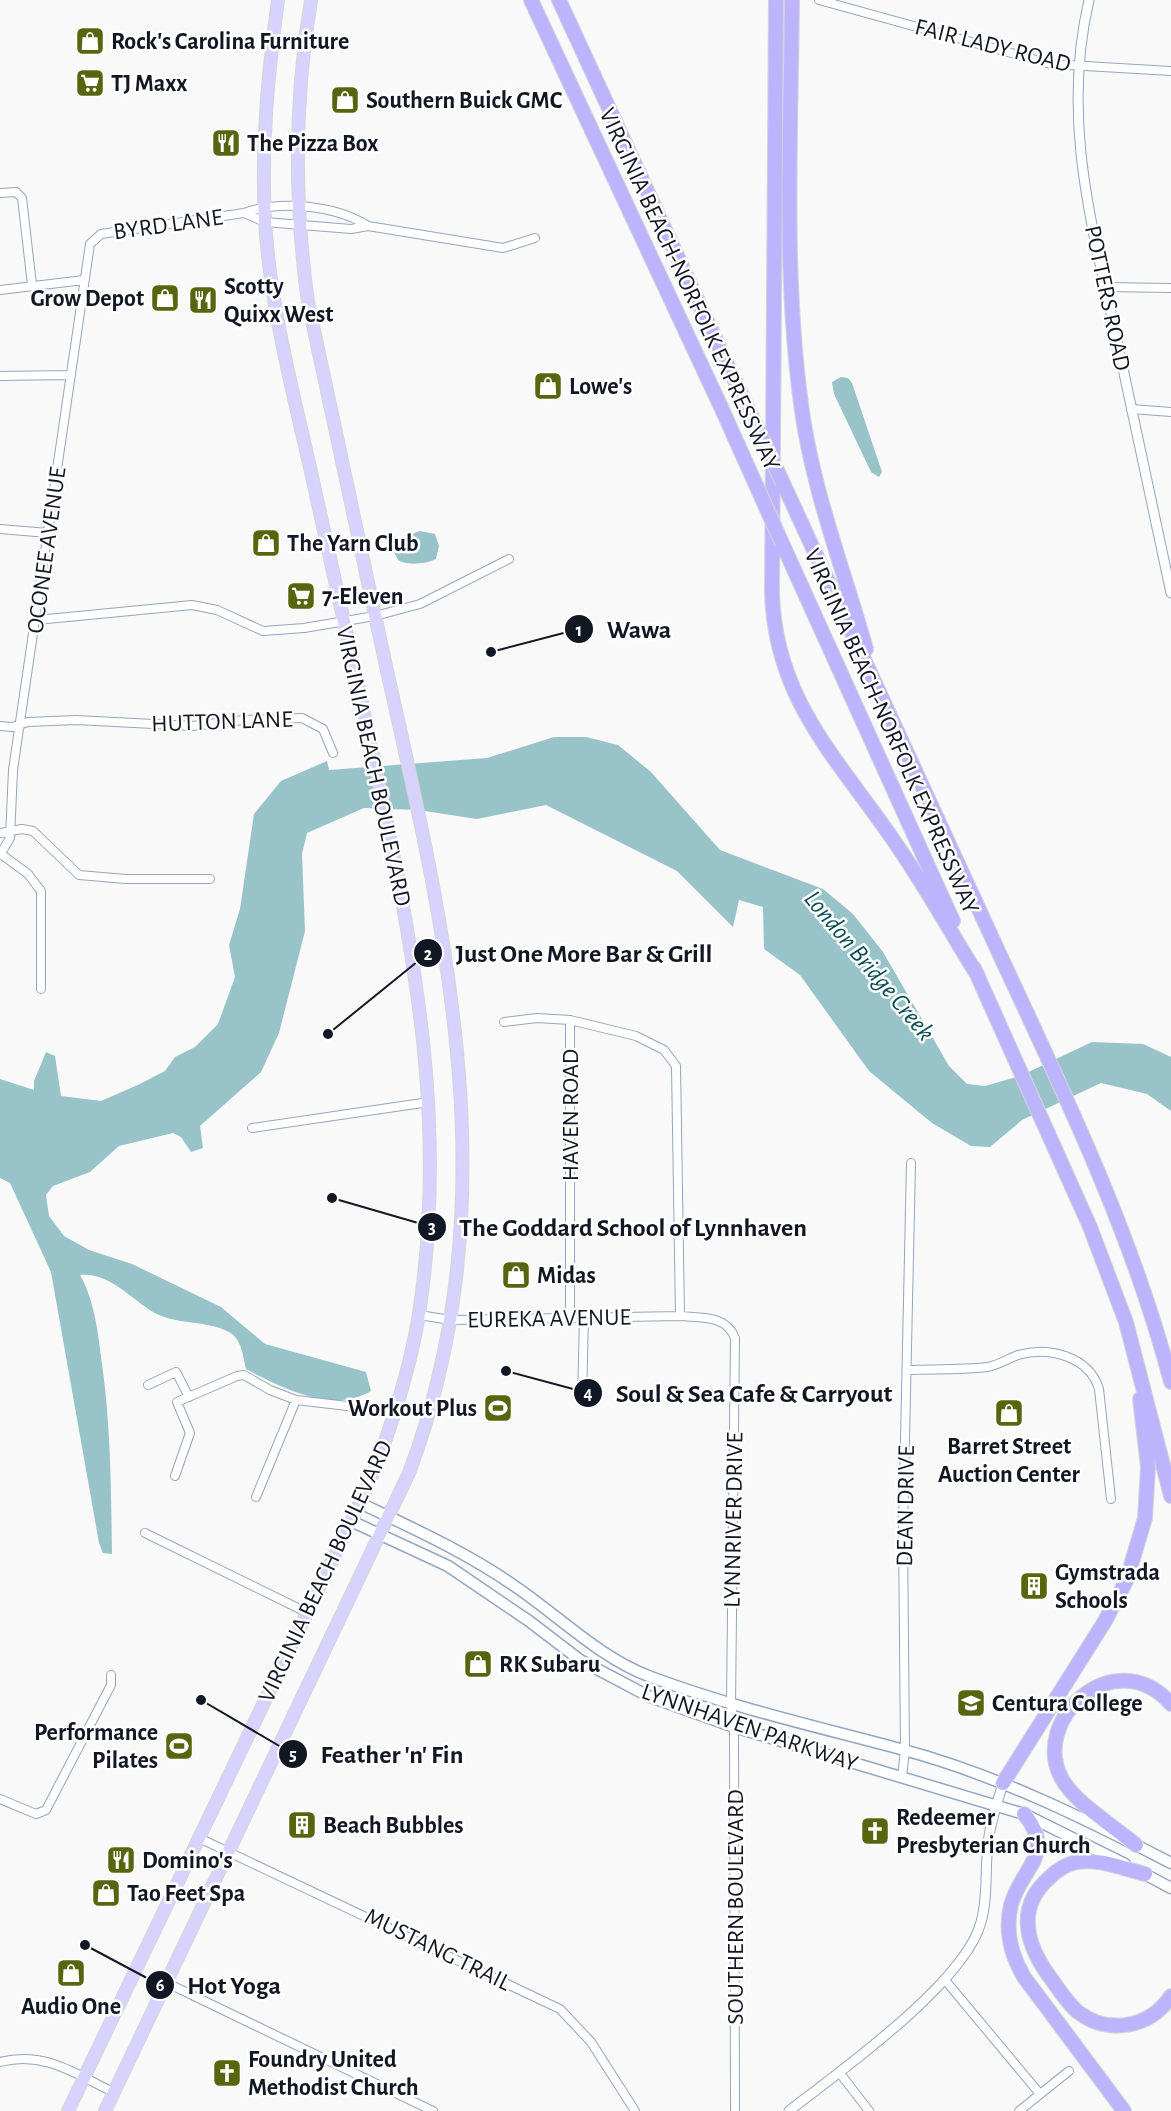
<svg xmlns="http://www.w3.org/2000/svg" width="1171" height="2111" viewBox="0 0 1171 2111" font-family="'Alegreya Sans',sans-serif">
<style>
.water{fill:#98c3c8}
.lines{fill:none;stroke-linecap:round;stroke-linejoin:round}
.minor-casing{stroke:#93a5c2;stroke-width:10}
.tertiary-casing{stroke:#93a5c2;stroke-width:11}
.secondary-casing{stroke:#93a5c2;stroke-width:13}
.primary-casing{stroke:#d4d5d7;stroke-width:14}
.motorway-casing{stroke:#d4d5d7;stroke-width:16}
.minor{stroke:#fff;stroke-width:8}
.tertiary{stroke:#fff;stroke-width:9}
.secondary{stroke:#fff;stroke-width:10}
.primary{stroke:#d7d2fe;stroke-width:12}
.motorway{stroke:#bdb4fe;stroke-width:14}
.motorway-bridge-casing{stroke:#d4d5d7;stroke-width:16;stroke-linecap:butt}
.motorway-bridge{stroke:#bdb4fe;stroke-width:14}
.labels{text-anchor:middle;stroke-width:5;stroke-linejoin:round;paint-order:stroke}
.poi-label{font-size:24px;font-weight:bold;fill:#121823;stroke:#fff;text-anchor:start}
.street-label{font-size:24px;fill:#121823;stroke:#fff}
.water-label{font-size:26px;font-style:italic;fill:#0c4c52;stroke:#fff}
.leader{fill:none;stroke:#121823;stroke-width:2}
.callout-dot{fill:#121823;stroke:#fff;stroke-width:2}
.mark-label{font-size:18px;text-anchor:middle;font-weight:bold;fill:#fff}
.callout-label{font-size:26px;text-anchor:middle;font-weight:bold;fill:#121823;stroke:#fff;stroke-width:5;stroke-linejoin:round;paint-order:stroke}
</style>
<rect width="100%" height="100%" fill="#f9f9f9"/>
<path class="water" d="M841,377L848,378L852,383L882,472L879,477L871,472L834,394L832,382Z
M420,531L435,534L439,546L436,559C425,564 408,566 398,560L393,550L396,540Z
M554,737H586L618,745L651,772L720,850L823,889L853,914L883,952L949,1066L967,1084L985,1086L1020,1076L1092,1042L1143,1044L1171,1057V1111L1147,1094L1101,1083L1022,1120L990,1147L971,1146L932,1123L869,1071L800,975L764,949L763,907L739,900L733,927L677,871L546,805L477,819L418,810L364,808L307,833L302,854L305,931L279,1033L261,1072L200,1126L203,1148L191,1152L181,1137L173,1133L119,1146L90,1172L53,1186L46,1195L49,1216L64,1236L89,1250L132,1264L221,1307L265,1344L366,1372L371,1391C333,1414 282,1388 246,1369C243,1357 242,1339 229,1332C207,1320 175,1325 153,1312C130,1298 109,1272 80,1275C95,1302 98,1333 102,1364C111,1427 111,1490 112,1554L103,1553L99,1543L51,1272L10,1183L0,1178V1079L34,1090V1081L46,1052L55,1056L61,1096L101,1101L140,1084L165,1071L175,1057L195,1047L218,1024L235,977L229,945L240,909L254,814L281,781L327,761L329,770L487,758Z"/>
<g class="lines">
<g class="minor-casing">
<path id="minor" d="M819,0L1051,64L1171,71
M0,193L16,192L22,198L32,285
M244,213L265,222L351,229L368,226L503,248L535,238
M1105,287L1171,288
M0,290L84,280
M0,376L71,375
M1131,409L1171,412
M0,529L48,533
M37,620L192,605L217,610L263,631L304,628L375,616L420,604L509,559
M0,726L12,727L28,722L76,720L192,726L244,720L302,718L323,729L333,753
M0,833L22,829L33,831L79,875L126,879H210
M1,854L28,874L41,891V989
M0,855L10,838L13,770L90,244L101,234L244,213C281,200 335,205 368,226
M570,1020V1317
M504,1022L537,1018L570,1020L636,1036L664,1050L676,1066L680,1316C702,1318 726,1315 735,1338L731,1704L734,1727L735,2111
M252,1128L429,1102
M419,1315L451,1320L680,1316
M908,1370C934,1369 962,1370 987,1367C999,1365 1007,1359 1018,1355C1048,1346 1089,1356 1099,1389L1111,1499
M148,1385L176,1372L189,1397
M582,1400L584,1317
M175,1476L190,1433L177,1402L237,1376L244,1375L270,1390L296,1400L356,1407L395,1415
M256,1497L296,1400
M145,1533L308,1613
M902,1777L905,1750L903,1532L911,1163
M0,1799L36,1814L46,1810L111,1685V1675
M199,1838L560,2009L591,2042L635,2111
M945,1980L1040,2094
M167,1983L433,2111
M0,2062C45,2051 74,2073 113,2092
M839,2072L869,2111
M1019,2111L1069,2071"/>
</g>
<g class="tertiary-casing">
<path id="tertiary" d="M1089,0C1062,116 1090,218 1115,331C1133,418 1152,505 1171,593
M789,2111C839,2072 966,1982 981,1922C989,1894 984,1864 989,1836C992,1818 998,1800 1003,1783"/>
</g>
<g class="secondary-casing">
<path id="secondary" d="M360,1503C412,1528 468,1553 516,1587C560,1617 600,1658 651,1677C734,1708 819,1727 904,1750C997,1775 1086,1819 1171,1863
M351,1521L448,1566L529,1621L580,1660L650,1697L734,1727L1024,1814L1125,1864
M1139,1871L1171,1888"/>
</g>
<g class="primary-casing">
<path id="primary" d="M68,2111L367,1488C390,1432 409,1375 419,1314C445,1144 421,989 387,823C364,709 338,595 313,481C294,395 270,308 265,220C261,145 268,74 278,0
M105,2111L409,1473C510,1203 448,941 387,671C360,548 335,425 308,302C294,201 294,101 311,0"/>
</g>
<g class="motorway-casing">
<path id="motorway" d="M531,0L721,407
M559,0L721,351
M776,0L772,591C774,698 837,758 894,841C924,884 950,931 978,976
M792,0C791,134 783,271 801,404C812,489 843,567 866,649
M783,483C855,640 927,796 999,953C1064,1093 1132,1233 1171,1382
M782,543L953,921
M974,968L1090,1227L1126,1322L1171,1496
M1003,1783L1105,1621L1127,1579L1145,1518L1148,1467L1140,1399
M1024,1814C1057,1854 1021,1868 1011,1905C1005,1930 1011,1955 1024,1977L1124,2111
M1136,1845C1115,1827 1075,1803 1062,1779C1029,1720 1115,1641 1171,1704
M1145,1874C1124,1869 1098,1858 1077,1862C1067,1864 1056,1871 1049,1878C1014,1909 1027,1947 1052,1980C1060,1991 1067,2003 1078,2012C1108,2035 1150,2028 1171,1996"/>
</g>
<use href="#minor" class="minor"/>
<use href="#tertiary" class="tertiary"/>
<use href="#secondary" class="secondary"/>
<use href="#primary" class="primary"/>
<use href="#motorway" class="motorway"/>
<g class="motorway-bridge-casing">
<path id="motorway-bridge" d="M721,351L783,483
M721,407L782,543"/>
</g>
<use href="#motorway-bridge" class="motorway-bridge"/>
</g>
<defs>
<g id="shop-square" transform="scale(1.5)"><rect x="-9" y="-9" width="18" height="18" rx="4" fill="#57660e" stroke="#fff"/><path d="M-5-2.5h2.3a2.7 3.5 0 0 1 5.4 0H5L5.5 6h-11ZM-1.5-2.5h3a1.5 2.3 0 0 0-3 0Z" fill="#fff"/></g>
<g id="supermarket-square" transform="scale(1.5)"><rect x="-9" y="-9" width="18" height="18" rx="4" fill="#57660e" stroke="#fff"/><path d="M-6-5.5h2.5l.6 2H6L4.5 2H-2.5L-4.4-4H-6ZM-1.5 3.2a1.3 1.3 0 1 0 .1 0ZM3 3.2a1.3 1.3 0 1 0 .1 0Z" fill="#fff"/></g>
<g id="restaurant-square" transform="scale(1.5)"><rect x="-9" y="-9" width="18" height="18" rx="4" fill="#57660e" stroke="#fff"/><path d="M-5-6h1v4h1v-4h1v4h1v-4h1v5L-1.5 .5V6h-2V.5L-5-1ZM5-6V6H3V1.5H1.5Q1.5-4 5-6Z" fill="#fff"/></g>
<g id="stadium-square" transform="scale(1.5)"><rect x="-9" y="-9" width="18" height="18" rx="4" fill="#57660e" stroke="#fff"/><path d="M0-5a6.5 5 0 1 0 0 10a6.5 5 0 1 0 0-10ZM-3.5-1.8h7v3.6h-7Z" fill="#fff"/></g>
<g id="building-square" transform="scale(1.5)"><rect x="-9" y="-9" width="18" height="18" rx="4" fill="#57660e" stroke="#fff"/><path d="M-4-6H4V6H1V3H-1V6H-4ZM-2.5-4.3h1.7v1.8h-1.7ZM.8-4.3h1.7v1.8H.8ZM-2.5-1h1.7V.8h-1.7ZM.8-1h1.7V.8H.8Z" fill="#fff"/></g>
<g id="university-square" transform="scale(1.5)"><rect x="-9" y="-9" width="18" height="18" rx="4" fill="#57660e" stroke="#fff"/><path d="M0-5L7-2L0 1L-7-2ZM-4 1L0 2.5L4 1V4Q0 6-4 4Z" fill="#fff"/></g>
<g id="church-square" transform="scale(1.5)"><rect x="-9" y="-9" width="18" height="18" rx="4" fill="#57660e" stroke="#fff"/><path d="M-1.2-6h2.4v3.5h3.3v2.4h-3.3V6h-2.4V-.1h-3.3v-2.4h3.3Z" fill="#fff"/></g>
</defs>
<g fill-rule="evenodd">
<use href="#shop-square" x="90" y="41"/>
<use href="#supermarket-square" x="90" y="83"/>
<use href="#shop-square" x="345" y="100"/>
<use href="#restaurant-square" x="226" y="143"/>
<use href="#shop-square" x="165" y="298"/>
<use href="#restaurant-square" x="203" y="300"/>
<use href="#shop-square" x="548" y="386"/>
<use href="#shop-square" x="266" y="543"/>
<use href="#supermarket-square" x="301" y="596"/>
<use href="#shop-square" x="516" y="1275"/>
<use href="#stadium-square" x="498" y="1408"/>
<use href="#shop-square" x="1009" y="1413"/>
<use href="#building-square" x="1034" y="1586"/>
<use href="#shop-square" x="478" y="1664"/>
<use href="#university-square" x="971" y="1703"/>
<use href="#stadium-square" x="179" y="1746"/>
<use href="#building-square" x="302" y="1825"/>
<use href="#church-square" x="875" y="1831"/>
<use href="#restaurant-square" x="121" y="1860"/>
<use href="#shop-square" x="106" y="1893"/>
<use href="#shop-square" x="71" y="1973"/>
<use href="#church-square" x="227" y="2073"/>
</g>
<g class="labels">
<g class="poi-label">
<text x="111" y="49">Rock's Carolina Furniture</text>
<text x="111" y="91">TJ Maxx</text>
<text x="366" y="108">Southern Buick GMC</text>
<text x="247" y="151">The Pizza Box</text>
<text x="224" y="294">Scotty<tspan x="224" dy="28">Quixx West</tspan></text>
<text x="144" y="306" text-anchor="end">Grow Depot</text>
<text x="569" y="394">Lowe's</text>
<text x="287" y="551">The Yarn Club</text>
<text x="322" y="604">7-Eleven</text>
<text x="537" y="1283">Midas</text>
<text x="477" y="1416" text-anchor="end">Workout Plus</text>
<text x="1009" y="1454" text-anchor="middle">Barret Street<tspan x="1009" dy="28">Auction Center</tspan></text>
<text x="1055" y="1580">Gymstrada<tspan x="1055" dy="28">Schools</tspan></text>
<text x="499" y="1672">RK Subaru</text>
<text x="992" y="1711">Centura College</text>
<text x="158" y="1740" text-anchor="end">Performance<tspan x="158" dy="28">Pilates</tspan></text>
<text x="896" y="1825">Redeemer<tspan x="896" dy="28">Presbyterian Church</tspan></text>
<text x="323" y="1833">Beach Bubbles</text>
<text x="142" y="1868">Domino's</text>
<text x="127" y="1901">Tao Feet Spa</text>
<text x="71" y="2014" text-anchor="middle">Audio One</text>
<text x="248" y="2067">Foundry United<tspan x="248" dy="28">Methodist Church</tspan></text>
</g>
<g class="street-label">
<text transform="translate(993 45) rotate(14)" y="8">FAIR LADY ROAD</text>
<text transform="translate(168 224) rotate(-8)" y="8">BYRD LANE</text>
<text transform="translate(690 289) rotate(65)" y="8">VIRGINIA BEACH-NORFOLK EXPRESSWAY</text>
<text transform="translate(1108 298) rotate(78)" y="8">POTTERS ROAD</text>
<text transform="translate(46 550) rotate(-82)" y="8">OCONEE AVENUE</text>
<text transform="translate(222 721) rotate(-2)" y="8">HUTTON LANE</text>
<text transform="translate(892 731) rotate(66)" y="8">VIRGINIA BEACH-NORFOLK EXPRESSWAY</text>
<text transform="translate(374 766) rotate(78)" y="8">VIRGINIA BEACH BOULEVARD</text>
<text transform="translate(570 1115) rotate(-90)" y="8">HAVEN ROAD</text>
<text transform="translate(549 1318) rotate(-1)" y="8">EUREKA AVENUE</text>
<text transform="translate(905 1506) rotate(-89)" y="8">DEAN DRIVE</text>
<text transform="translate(733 1520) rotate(-89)" y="8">LYNNRIVER DRIVE</text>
<text transform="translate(325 1571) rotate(-65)" y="8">VIRGINIA BEACH BOULEVARD</text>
<text transform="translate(750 1727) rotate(19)" y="8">LYNNHAVEN PARKWAY</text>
<text transform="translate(735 1907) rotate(-90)" y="8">SOUTHERN BOULEVARD</text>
<text transform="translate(438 1949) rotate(26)" y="8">MUSTANG TRAIL</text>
</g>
<g class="water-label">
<text transform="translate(870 965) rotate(50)" y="9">London Bridge Creek</text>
</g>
</g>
<path class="leader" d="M491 652L579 629M328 1034L428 953M332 1198L432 1227M506 1371L588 1393M201 1700L293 1754M85 1945L160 1985"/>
<g class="callout-dot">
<circle cx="491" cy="652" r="6"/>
<circle cx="328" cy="1034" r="6"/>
<circle cx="332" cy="1198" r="6"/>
<circle cx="506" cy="1371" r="6"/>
<circle cx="201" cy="1700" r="6"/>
<circle cx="85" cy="1945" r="6"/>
<circle cx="579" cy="629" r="15"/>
<circle cx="428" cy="953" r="15"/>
<circle cx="432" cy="1227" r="15"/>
<circle cx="588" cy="1393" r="15"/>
<circle cx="293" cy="1754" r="15"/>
<circle cx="160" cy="1985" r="15"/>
</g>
<g class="mark-label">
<text x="579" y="636">1</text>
<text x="428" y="960">2</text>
<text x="432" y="1233">3</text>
<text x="588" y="1399">4</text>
<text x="293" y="1760">5</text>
<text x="160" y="1991">6</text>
</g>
<g class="callout-label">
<text x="639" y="638">Wawa</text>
<text x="584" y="962">Just One More Bar &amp; Grill</text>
<text x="633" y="1236">The Goddard School of Lynnhaven</text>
<text x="754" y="1402">Soul &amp; Sea Cafe &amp; Carryout</text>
<text x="392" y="1763">Feather 'n' Fin</text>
<text x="234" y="1994">Hot Yoga</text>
</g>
</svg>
